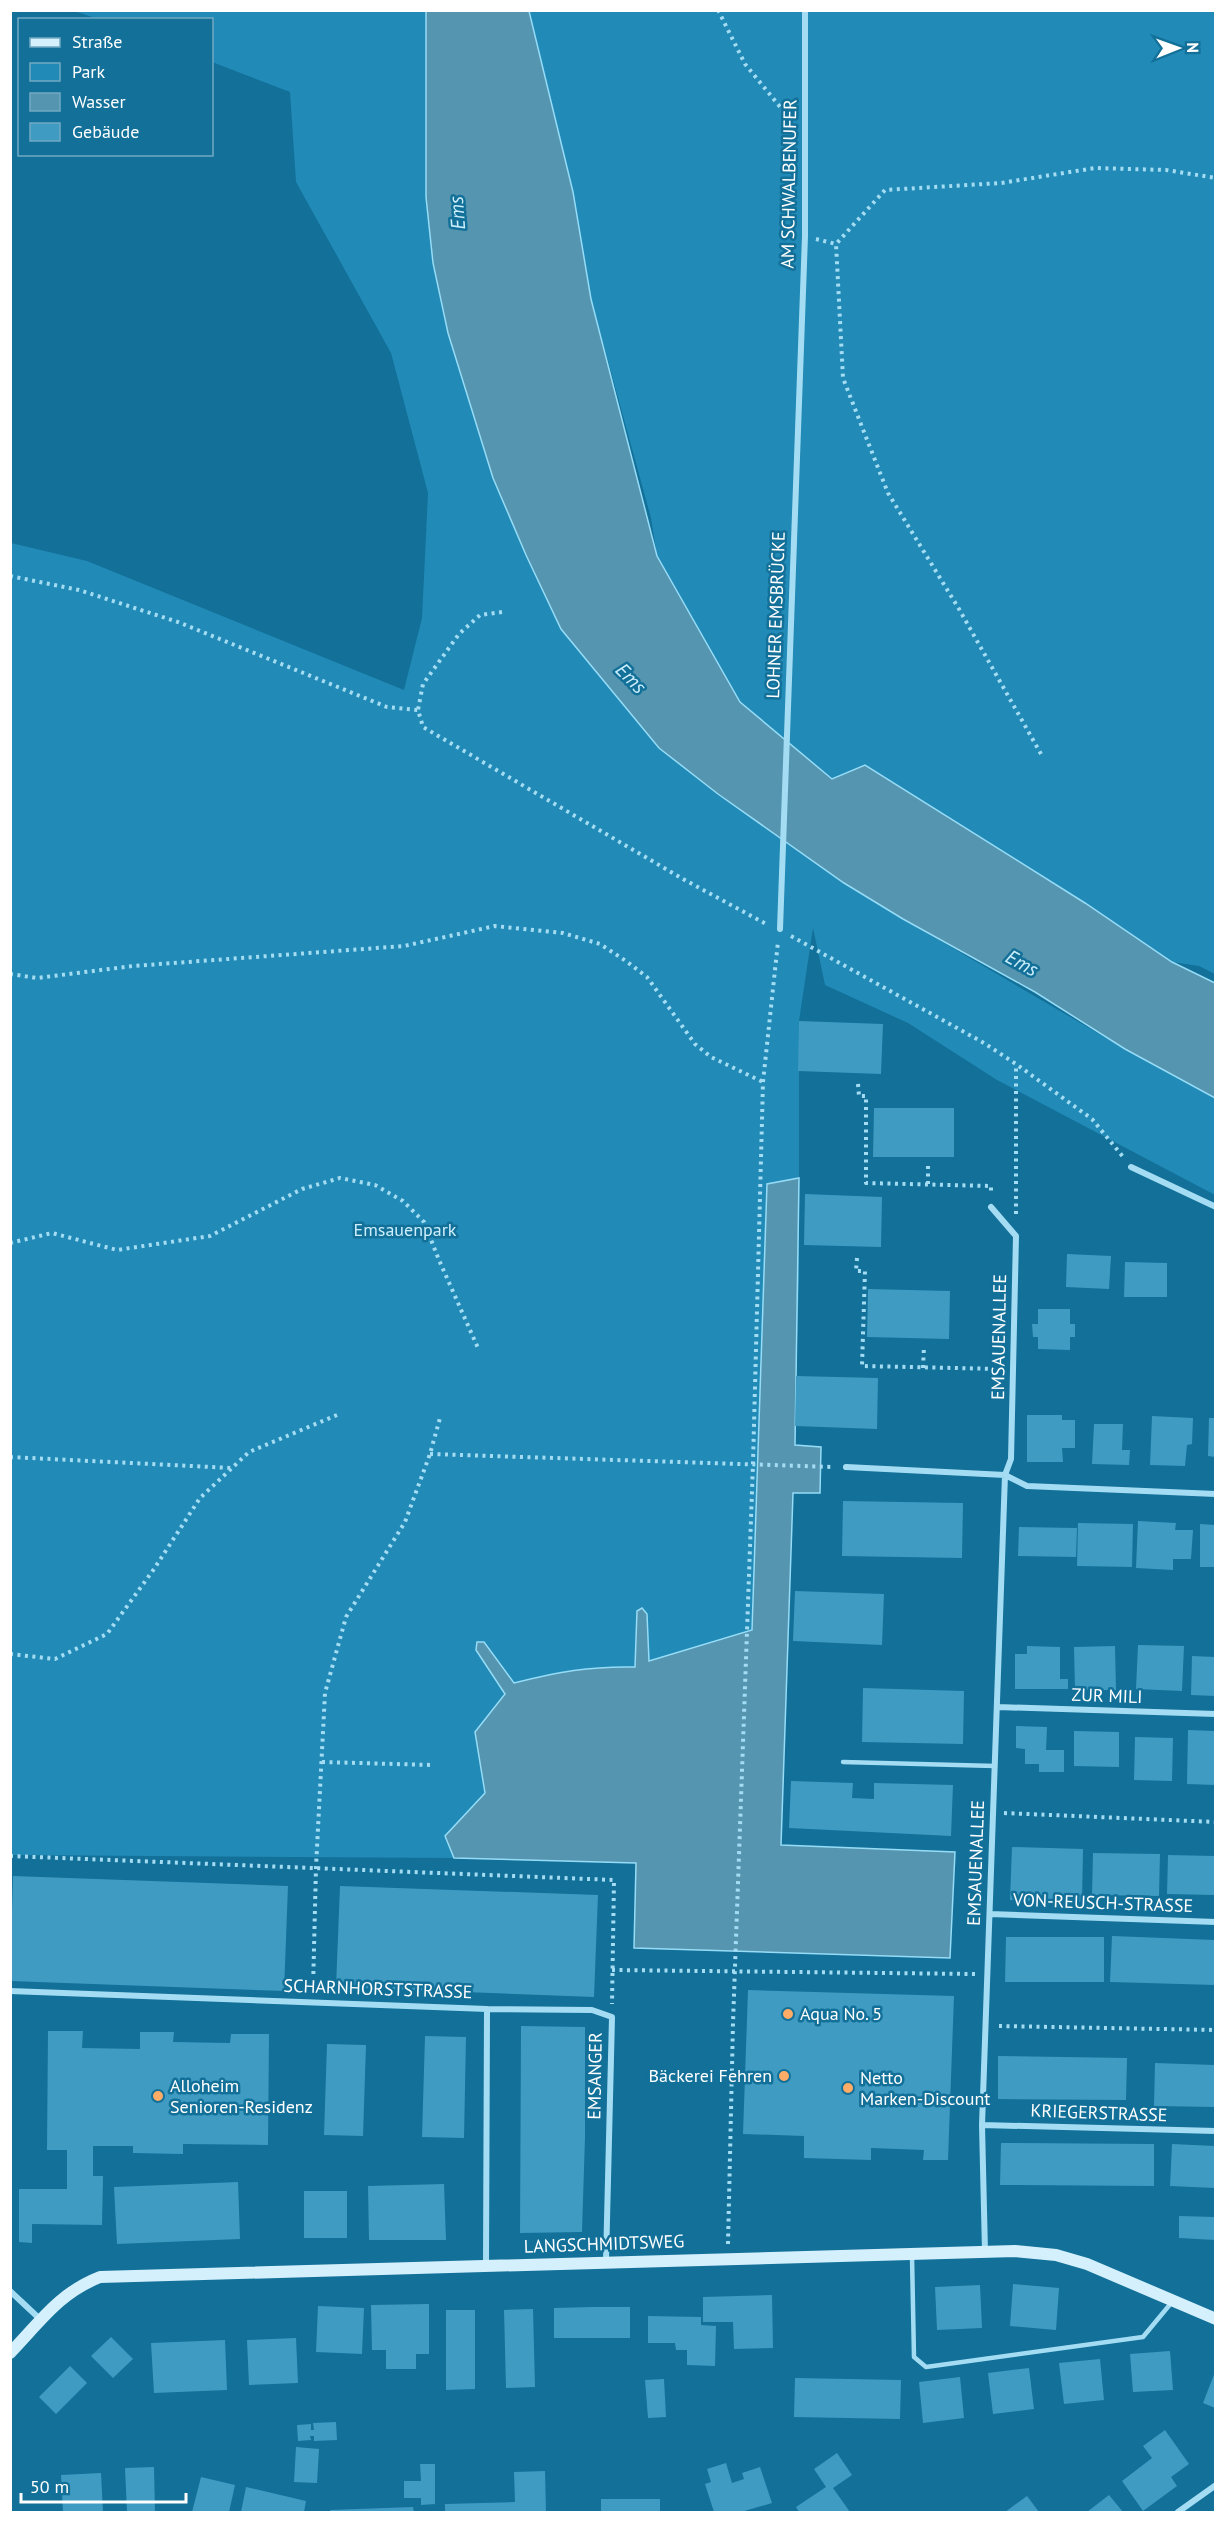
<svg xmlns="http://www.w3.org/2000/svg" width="1226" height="2523" viewBox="0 0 1226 2523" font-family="'PT Sans',sans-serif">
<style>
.green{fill:#218ab6}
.water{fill:#5595b0;stroke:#96dcf7;stroke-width:1.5}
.building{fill:#3f9bc2}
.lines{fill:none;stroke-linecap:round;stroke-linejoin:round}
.path{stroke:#a4ddf3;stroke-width:4;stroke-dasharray:3 4.5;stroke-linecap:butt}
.lane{stroke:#a4ddf3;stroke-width:4.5}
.street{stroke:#a4ddf3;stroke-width:6}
.secondary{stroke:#d4f0fd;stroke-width:12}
.poi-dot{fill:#ffac67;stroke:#127099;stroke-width:2}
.labels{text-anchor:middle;stroke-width:5;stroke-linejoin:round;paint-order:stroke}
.street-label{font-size:18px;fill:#fff;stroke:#127099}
.park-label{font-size:18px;fill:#cdeffd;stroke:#127099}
.poi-label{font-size:18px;fill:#fff;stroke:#127099;text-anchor:start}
.water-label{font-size:20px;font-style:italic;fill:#cceefc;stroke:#127099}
</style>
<rect width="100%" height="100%" fill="#127099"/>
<path class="green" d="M74,11H426V192L433,263L448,333L493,478L526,555L718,794L844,883L903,919L1125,1049L1215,1098V1195L997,1080L908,1023L825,985L813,928L799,1021V1283L781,1845L955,1852L950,1958L634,1948L636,1863L454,1858L11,1855V543L87,561L404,690L422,618L428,493L391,353L296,182L290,92L212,62V20L98,19Z
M529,11H1215V974L1199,966L1172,962L1085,903L832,779L740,702L657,556L651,518L591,299L573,192Z"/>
<path class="water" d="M426,11H529L573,192L591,299L657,556L740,702L832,779L865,765L1085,903L1172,962L1215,983V1098L1125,1049L1035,992L903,919L844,883L718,794L659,748L561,629L526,555L493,478L448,333L433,263L426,197Z
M799,1178L795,1445L821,1447L820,1493H793L781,1845L955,1852L950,1958L634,1948L636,1863L454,1858L445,1836L485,1793L475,1732L505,1694L476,1650L477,1642H484L514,1683C558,1672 589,1666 635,1667L637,1611L642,1608L647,1614L649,1661L752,1630L767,1184Z"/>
<path class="building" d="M799,1021L883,1024L881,1074L798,1071Z
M874,1108H954V1157H873Z
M805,1194L882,1197L881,1247L804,1245Z
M1067,1254L1111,1256L1109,1289L1066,1287Z
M1125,1262L1167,1263V1297H1124Z
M868,1289L950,1291L949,1339L867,1337Z
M1038,1309H1070V1324H1075V1337H1070V1350L1038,1349V1337H1033L1032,1324H1038Z
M796,1376L878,1378L877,1429L795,1426Z
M1027,1415H1062V1420H1075V1448H1062L1063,1462H1027Z
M1152,1416L1193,1418L1192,1444L1187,1445L1185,1466L1150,1465Z
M1209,1418H1215V1457L1208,1456Z
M1094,1424H1123L1122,1450H1130L1129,1465L1092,1464Z
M843,1501L963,1503L962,1558L842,1556Z
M1138,1521L1176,1523L1175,1530H1193L1191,1559H1173V1570L1136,1568Z
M1078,1523L1133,1524L1132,1567L1077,1566Z
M1200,1524L1215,1525V1567H1200Z
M1019,1527L1077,1528L1076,1557L1018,1556Z
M795,1591L884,1594L882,1645L793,1641Z
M1138,1645L1184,1646L1182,1691L1136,1689Z
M1027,1646L1060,1647V1679H1068V1689H1015V1654H1027Z
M1115,1646L1116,1690H1075L1074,1647Z
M1192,1656L1215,1657V1696L1191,1695Z
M863,1688L964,1691L963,1744L862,1742Z
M1016,1726L1047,1727L1046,1750H1064V1772H1039V1764H1025V1749L1016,1748Z
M1188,1730L1215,1731V1785L1187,1784Z
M1074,1731L1119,1732V1767L1074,1766Z
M1135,1737L1173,1738L1172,1781L1134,1780Z
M791,1781L853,1783L852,1798L874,1799V1783L953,1785L951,1836L789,1828Z
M1012,1847L1083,1849L1082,1902L1010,1900Z
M1093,1853L1160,1854L1159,1896L1092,1895Z
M1168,1855L1215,1856V1895L1167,1894Z
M13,1876L288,1886L284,1991L10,1981Z
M340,1886L598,1895L594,1997L336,1987Z
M1112,1936L1215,1940V1985L1110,1982Z
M1006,1937H1104V1982H1005Z
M748,1990L954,1996L948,2160H923L924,2150L871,2148V2160L804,2158V2136L743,2134Z
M521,2026L585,2027V2137L582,2232L520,2233Z
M48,2031H83L82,2048L140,2049V2032H174L173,2042L230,2043L231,2034H269L268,2145L183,2144V2154L133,2153V2146H93V2176H103L102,2225L32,2224V2243L19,2242V2189H67V2150H47Z
M425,2036L466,2037L464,2138L422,2137Z
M327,2044L366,2045L363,2136L324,2135Z
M998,2056L1127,2058L1126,2100L998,2099Z
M1155,2063L1215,2065V2107L1154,2106Z
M1001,2143L1154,2144V2186L1000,2185Z
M1172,2144L1215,2146V2188L1170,2186Z
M238,2182L240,2239L117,2244L114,2187Z
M444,2184L446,2240H369L368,2186Z
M304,2191H347V2238H304Z
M1179,2216L1215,2217V2240L1179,2238Z
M1013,2284L1059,2288L1056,2330L1010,2326Z
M980,2285L982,2328L937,2330L935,2287Z
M772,2295L773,2348L734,2349L733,2322H703V2297Z
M429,2304V2354H416V2369H386V2350H372L371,2305Z
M318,2306L364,2308L362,2354L316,2352Z
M592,2307H630V2338H554V2308Z
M533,2309L535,2387L506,2388L504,2310Z
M446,2310H475V2389L446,2390Z
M648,2316L701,2317V2325L716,2326L715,2366L687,2365V2350H676L675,2343H648Z
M111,2337L133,2359L113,2378L91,2356Z
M296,2338L298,2383L249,2385L247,2340Z
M225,2340L227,2390L154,2393L151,2343Z
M1170,2351L1173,2390L1133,2392L1130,2354Z
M1100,2359L1104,2400L1064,2404L1059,2363Z
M70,2366L87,2383L56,2414L39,2397Z
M1029,2368L1034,2409L993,2414L988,2373Z
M1215,2372V2408L1203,2403Z
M960,2377L964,2418L923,2423L919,2382Z
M795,2378L901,2380L900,2419L794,2417Z
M664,2379L666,2417L648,2418L645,2380Z
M336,2422L337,2440L314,2441V2436H310L311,2440L298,2441L297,2425L311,2424V2430H314L313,2423Z
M1165,2430L1189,2464L1171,2477L1177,2486L1143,2511L1122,2481L1152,2458L1143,2446Z
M296,2447L319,2449L317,2483L294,2482Z
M837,2453L852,2475L833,2488L850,2512H799L796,2507L826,2487L814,2469Z
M726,2463L732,2483L744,2479L742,2473L760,2467L772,2503L741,2512H714L705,2484L711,2482L707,2469Z
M420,2464H435V2504L421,2505V2498H404V2481H421Z
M154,2467L155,2512H127L125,2468Z
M545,2471L546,2512H445V2504L515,2502L514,2472Z
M101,2473L103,2512H63L61,2475Z
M201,2477L235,2485L229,2512H192Z
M246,2487L306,2501L304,2512H241Z
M1109,2495L1123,2512H1087Z
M1027,2496L1039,2512H1005Z
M601,2499H660V2512H601Z
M413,2507L414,2512H331L330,2510Z"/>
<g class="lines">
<path class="path" d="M718,10L745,64L790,119
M816,239L836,244
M10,576L79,590L178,622L387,707L418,710
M502,612L480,615L459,634L423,684L418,710L423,727L683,879L768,925
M1041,754L959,609L888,493L862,427L843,378L836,244L885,190L1001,183L1095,168L1166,170L1216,178
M791,936L984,1043L1016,1064L1092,1119L1124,1158
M10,974L37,978L133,966L404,946L495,926L563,933L600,944L626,961L647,977L695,1044L711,1057L763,1082
M858,1084L859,1096H866V1183L991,1186V1195
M928,1166V1185
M1016,1214V1064
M10,1243L52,1233L117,1250L210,1236L302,1189L340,1178L375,1185L403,1201L424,1222L439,1260L478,1348
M857,1258L856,1271H865L862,1366L1001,1369
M923,1368L924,1346
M430,1454L834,1467
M10,1457L231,1468
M10,1654L55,1659L107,1634L154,1569L200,1498L249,1452L337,1415
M322,1762L432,1765
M1004,1813L1216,1822
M10,1856L614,1880L612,2004
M612,1970L975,1974
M313,1989L316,1867L325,1693L346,1617L405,1522L430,1454L440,1418
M999,2026L1216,2030
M728,2244L733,2023L753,1463L763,1082L778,942"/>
<path class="lane" d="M843,1762L995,1766
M912,2256L914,2357L926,2367L1143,2337L1172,2302"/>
<path class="street" d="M780,929L805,236V10
M1131,1167L1216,1207
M846,1467L1005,1475L1027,1486L1216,1494
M998,1707L1216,1714
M990,1914L1216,1922
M10,1991L487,2009L486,2266
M487,2009L592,2010L612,2017L606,2261
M982,2125L1216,2131
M985,2252L982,2125L1005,1475L1011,1459L1016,1236L991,1207
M10,2291L41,2320
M1178,2512L1216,2485"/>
<path class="secondary" d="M10,2353C40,2322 59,2293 100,2277L1015,2251L1056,2255L1087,2264L1216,2319"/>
</g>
<g class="poi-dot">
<circle cx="788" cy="2014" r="6"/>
<circle cx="784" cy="2076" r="6"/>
<circle cx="848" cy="2088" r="6"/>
<circle cx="158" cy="2096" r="6"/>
</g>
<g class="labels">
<g class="street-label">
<text transform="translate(789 184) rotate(-89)" y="6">AM SCHWALBENUFER</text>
<text transform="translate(776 615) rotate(-88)" y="6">LOHNER EMSBRÜCKE</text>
<text transform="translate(999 1337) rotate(-89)" y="6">EMSAUENALLEE</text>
<text transform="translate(1107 1696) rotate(2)" y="6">ZUR MILI</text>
<text transform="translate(976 1863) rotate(-88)" y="6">EMSAUENALLEE</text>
<text transform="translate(1103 1903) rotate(2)" y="6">VON-REUSCH-STRASSE</text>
<text transform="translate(378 1989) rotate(2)" y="6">SCHARNHORSTSTRASSE</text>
<text transform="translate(595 2076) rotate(-89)" y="6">EMSANGER</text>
<text transform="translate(1099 2113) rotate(2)" y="6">KRIEGERSTRASSE</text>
<text transform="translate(604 2244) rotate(-2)" y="6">LANGSCHMIDTSWEG</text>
</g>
<g class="park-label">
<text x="405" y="1236">Emsauenpark</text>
</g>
<g class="poi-label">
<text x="800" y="2020">Aqua No. 5</text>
<text x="772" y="2082" text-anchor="end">Bäckerei Fehren</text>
<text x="860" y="2084">Netto<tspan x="860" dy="21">Marken-Discount</tspan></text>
<text x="170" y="2092">Alloheim<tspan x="170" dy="21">Senioren-Residenz</tspan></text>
</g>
<g class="water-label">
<text transform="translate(457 213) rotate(-94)" y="7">Ems</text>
<text transform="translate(631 678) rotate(45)" y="7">Ems</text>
<text transform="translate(1022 963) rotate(29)" y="7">Ems</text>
</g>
</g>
<rect width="1226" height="2523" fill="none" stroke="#ffffff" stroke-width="24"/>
<rect x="18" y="18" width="195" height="138" fill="#127099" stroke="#71a9c2" stroke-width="1.5"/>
<rect x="30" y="38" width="30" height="9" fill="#d4f0fd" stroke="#71a9c2" stroke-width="1.5"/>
<text x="72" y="48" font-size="18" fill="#ffffff">Straße</text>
<rect x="30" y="63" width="30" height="18" fill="#218ab6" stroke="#71a9c2" stroke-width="1.5"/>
<text x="72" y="78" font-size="18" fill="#ffffff">Park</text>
<rect x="30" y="93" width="30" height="18" fill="#5595b0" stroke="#71a9c2" stroke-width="1.5"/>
<text x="72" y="108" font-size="18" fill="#ffffff">Wasser</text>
<rect x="30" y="123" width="30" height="18" fill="#3f9bc2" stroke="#71a9c2" stroke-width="1.5"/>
<text x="72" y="138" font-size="18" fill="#ffffff">Gebäude</text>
<g transform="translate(1178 48) rotate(89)" stroke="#127099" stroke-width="4.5" paint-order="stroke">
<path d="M0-4.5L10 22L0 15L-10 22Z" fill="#ffffff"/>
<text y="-9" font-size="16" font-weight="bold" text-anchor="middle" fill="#ffffff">N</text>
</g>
<path d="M21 2493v9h165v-9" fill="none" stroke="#ffffff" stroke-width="3"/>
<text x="30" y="2493" font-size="18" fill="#ffffff" stroke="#127099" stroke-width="4.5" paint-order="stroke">50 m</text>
</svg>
